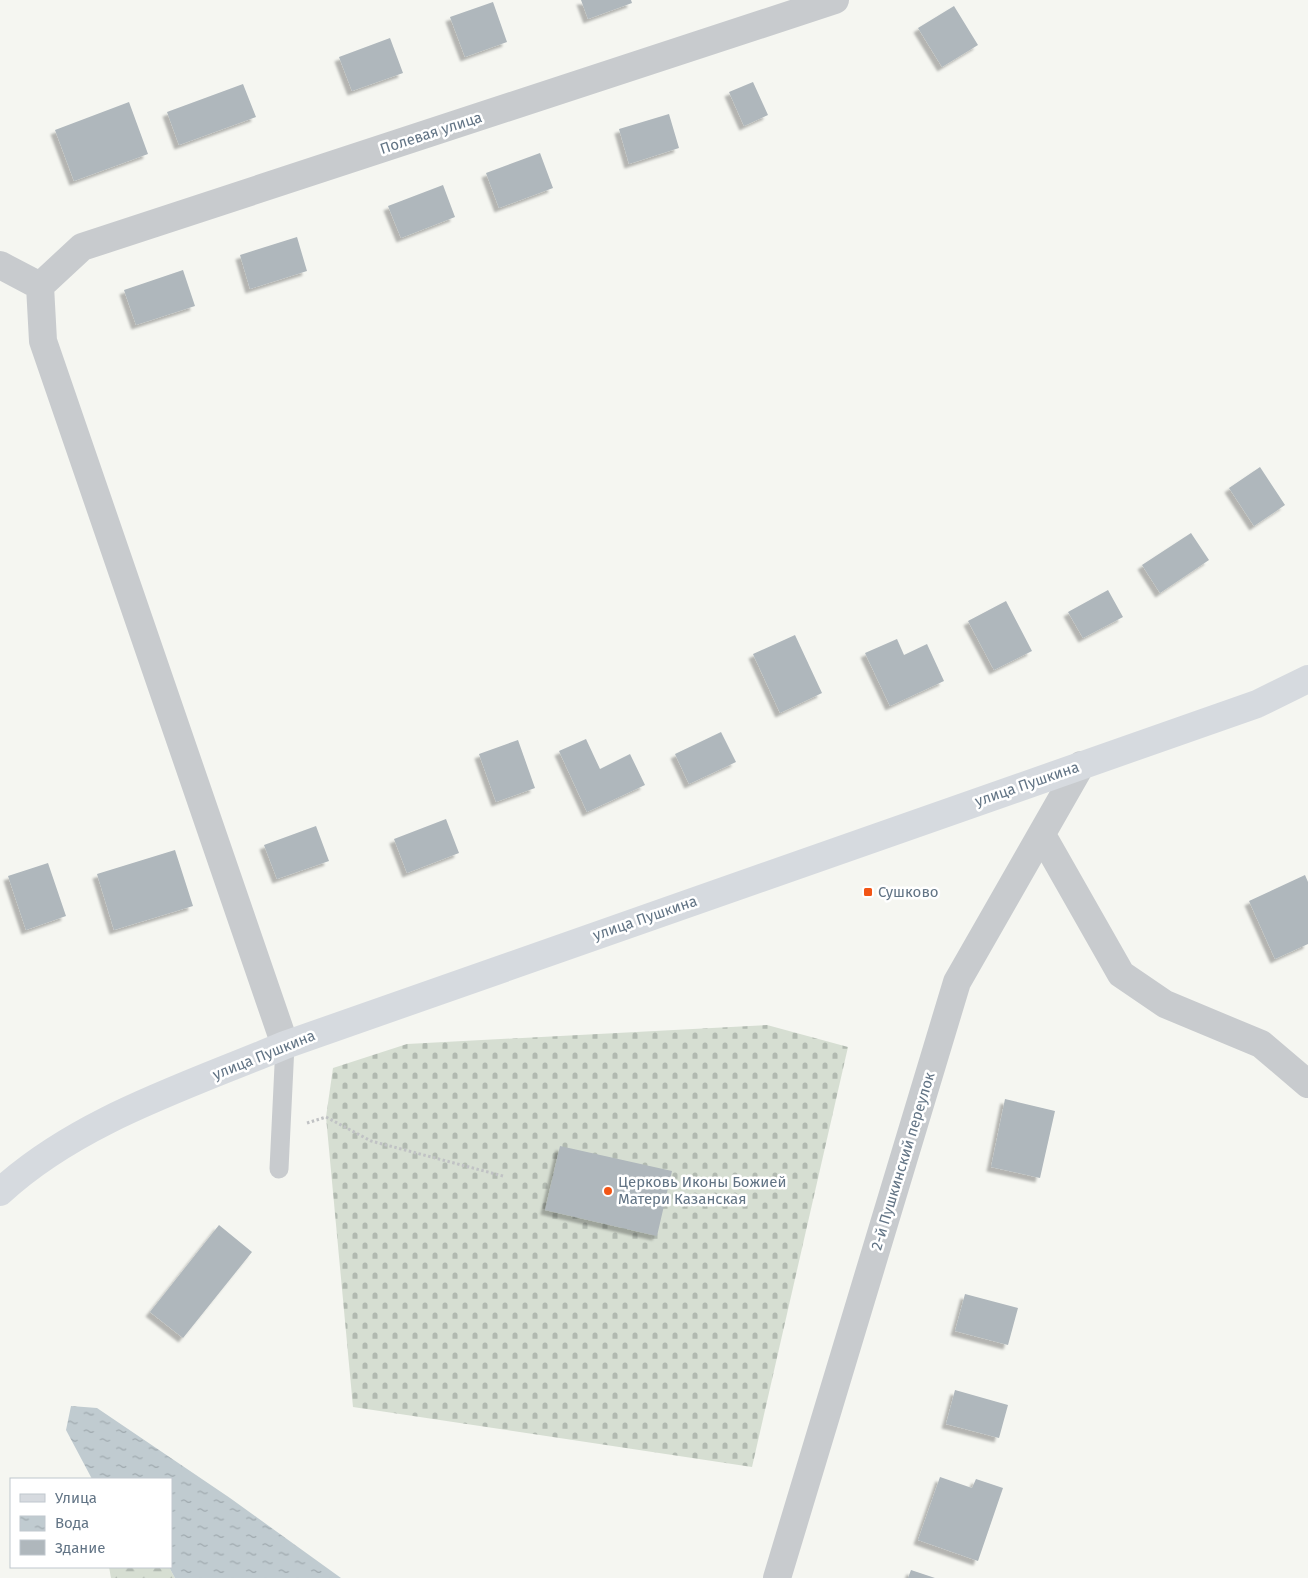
<svg xmlns="http://www.w3.org/2000/svg" width="1308" height="1578" viewBox="0 0 1308 1578" font-family="'Fira Sans',sans-serif">
<style>
.forest{fill:url(#forest-firs)}
.cemetery{fill:url(#cemetery-stones)}
.water{fill:url(#water-ripples)}
.building{fill:#afb7bc;filter:url(#shadow)}
.lines{fill:none;stroke-linecap:round;stroke-linejoin:round}
.path{stroke:#c0c2c4;stroke-width:3;stroke-dasharray:2.5 2.5;stroke-linecap:butt}
.service{stroke:#c8cbce;stroke-width:19}
.minor{stroke:#c8cbce;stroke-width:28}
.secondary{stroke:#d6dadf;stroke-width:28}
.poi-dot{fill:#f25515;stroke:#fff;stroke-width:2}
.labels{text-anchor:middle;stroke-width:5;stroke-linejoin:round;paint-order:stroke}
.street-label{font-size:15px;fill:#627485;stroke:#fff}
.poi-label{font-size:15px;fill:#627485;stroke:#fff;text-anchor:start}
</style>
<defs>
<pattern id="forest-firs" width="22" height="20" patternUnits="userSpaceOnUse" patternTransform="scale(1.25)"><rect width="22" height="20" fill="#d6ded2"/><path d="M5 1l3.5 6h-7zM16 11l3.5 6h-7z" fill="#b1b9b0"/></pattern>
<pattern id="cemetery-stones" width="16" height="16" patternUnits="userSpaceOnUse" patternTransform="scale(1.25)"><rect width="16" height="16" fill="#d6ded2"/><path d="M2 7V4a2 2 0 0 1 4 0v3zM10 15v-3a2 2 0 0 1 4 0v3z" fill="#b1b9b0"/></pattern>
<pattern id="water-ripples" width="26" height="14" patternUnits="userSpaceOnUse" patternTransform="scale(1.25)"><rect width="26" height="14" fill="#c0cbd0"/><path d="M2 4q2-2 4 0t4 0M15 11q2-2 4 0t4 0" fill="none" stroke="#9fa9ae"/></pattern>
<filter id="shadow"><feDropShadow dx="-4.5" dy="4.5" stdDeviation="1" flood-color="#0004"/></filter>
</defs>
<rect width="100%" height="100%" fill="#f5f6f1"/>
<path class="forest" d="M109,1567H169L175,1578H111Z"/>
<path class="cemetery" d="M767,1025L848,1047L752,1467L353,1407L326,1117L333,1068L407,1044Z"/>
<path class="water" d="M71,1406L97,1408L230,1498L341,1578H175L169,1567H171V1479H92L66,1430Z"/>
<path class="building" d="M581,0H631L632,3L588,19Z
M493,2L507,42L465,57L450,17Z
M954,6L978,45L942,67L918,28Z
M390,38L403,73L352,91L339,57Z
M753,82L768,115L744,126L729,92Z
M243,84L256,117L179,145L167,112Z
M129,102L148,154L74,181L55,130Z
M669,114L679,148L629,164L619,129Z
M540,153L553,188L499,208L486,173Z
M443,185L455,217L401,238L388,206Z
M297,237L307,271L250,289L240,255Z
M183,270L195,306L136,325L124,290Z
M1260,467L1285,505L1254,526L1229,488Z
M1191,533L1209,560L1160,593L1142,565Z
M1108,590L1123,617L1083,638L1068,612Z
M1006,601L1032,651L994,670L968,621Z
M795,635L822,693L780,713L753,654Z
M897,639L904,655L927,644L944,681L890,706L865,653Z
M721,732L736,762L689,784L675,754Z
M586,739L600,769L630,754L645,785L587,812L559,751Z
M518,740L535,788L496,802L479,754Z
M446,819L459,853L407,873L394,839Z
M316,826L329,861L277,879L264,845Z
M175,850L193,906L114,930L97,874Z
M48,863L66,916L26,930L8,876Z
M1305,875L1308,882V944L1275,959L1249,901Z
M1005,1099L1055,1111L1040,1178L991,1167Z
M560,1146L672,1171L657,1236L545,1210Z
M219,1225L252,1252L183,1338L150,1312Z
M965,1294L1018,1308L1008,1345L955,1331Z
M955,1390L1008,1405L999,1438L946,1424Z
M940,1477L972,1488L976,1479L1003,1488L978,1561L918,1540Z
M911,1570L935,1578H908Z"/>
<g class="lines">
<path class="path" d="M307,1123L326,1117L371,1141L503,1176"/>
<path class="service" d="M279,1169L285,1045"/>
<path class="minor" d="M0,265L40,286
M40,286L82,247L835,0
M40,286L43,341L285,1045
M1042,835L1121,974L1165,1004L1261,1044L1308,1084
M777,1578L957,982L1081,765"/>
<path class="secondary" d="M0,1192C78,1120 188,1086 285,1045L1257,704L1308,679"/>
</g>
<g class="poi-dot">
<rect x="863" y="887" width="10" height="10" rx="2.5"/>
<circle cx="608" cy="1191" r="5"/>
</g>
<g class="labels">
<g class="street-label">
<text transform="translate(431 133) rotate(-18)" y="5">Полевая улица</text>
<text transform="translate(1027 784) rotate(-19)" y="5">улица Пушкина</text>
<text transform="translate(645 918) rotate(-19)" y="5">улица Пушкина</text>
<text transform="translate(264 1055) rotate(-22)" y="5">улица Пушкина</text>
<text transform="translate(903 1161) rotate(-73)" y="5">2-й Пушкинский переулок</text>
</g>
<g class="poi-label">
<text x="878" y="897">Сушково</text>
<text x="618" y="1187">Церковь Иконы Божией<tspan x="618" dy="17">Матери Казанская</tspan></text>
</g>
</g>
<rect x="10" y="1478" width="162" height="90" fill="#ffffff" stroke="#c0c7ce"/>
<rect x="20" y="1494" width="25" height="8" fill="#d6dadf" stroke="#c0c7ce"/>
<text x="55" y="1503" font-size="15" fill="#627485">Улица</text>
<rect x="20" y="1516" width="25" height="15" fill="url(#water-ripples)" stroke="#c0c7ce"/>
<text x="55" y="1528" font-size="15" fill="#627485">Вода</text>
<rect x="20" y="1540" width="25" height="15" fill="#afb7bc" stroke="#c0c7ce"/>
<text x="55" y="1553" font-size="15" fill="#627485">Здание</text>
</svg>
